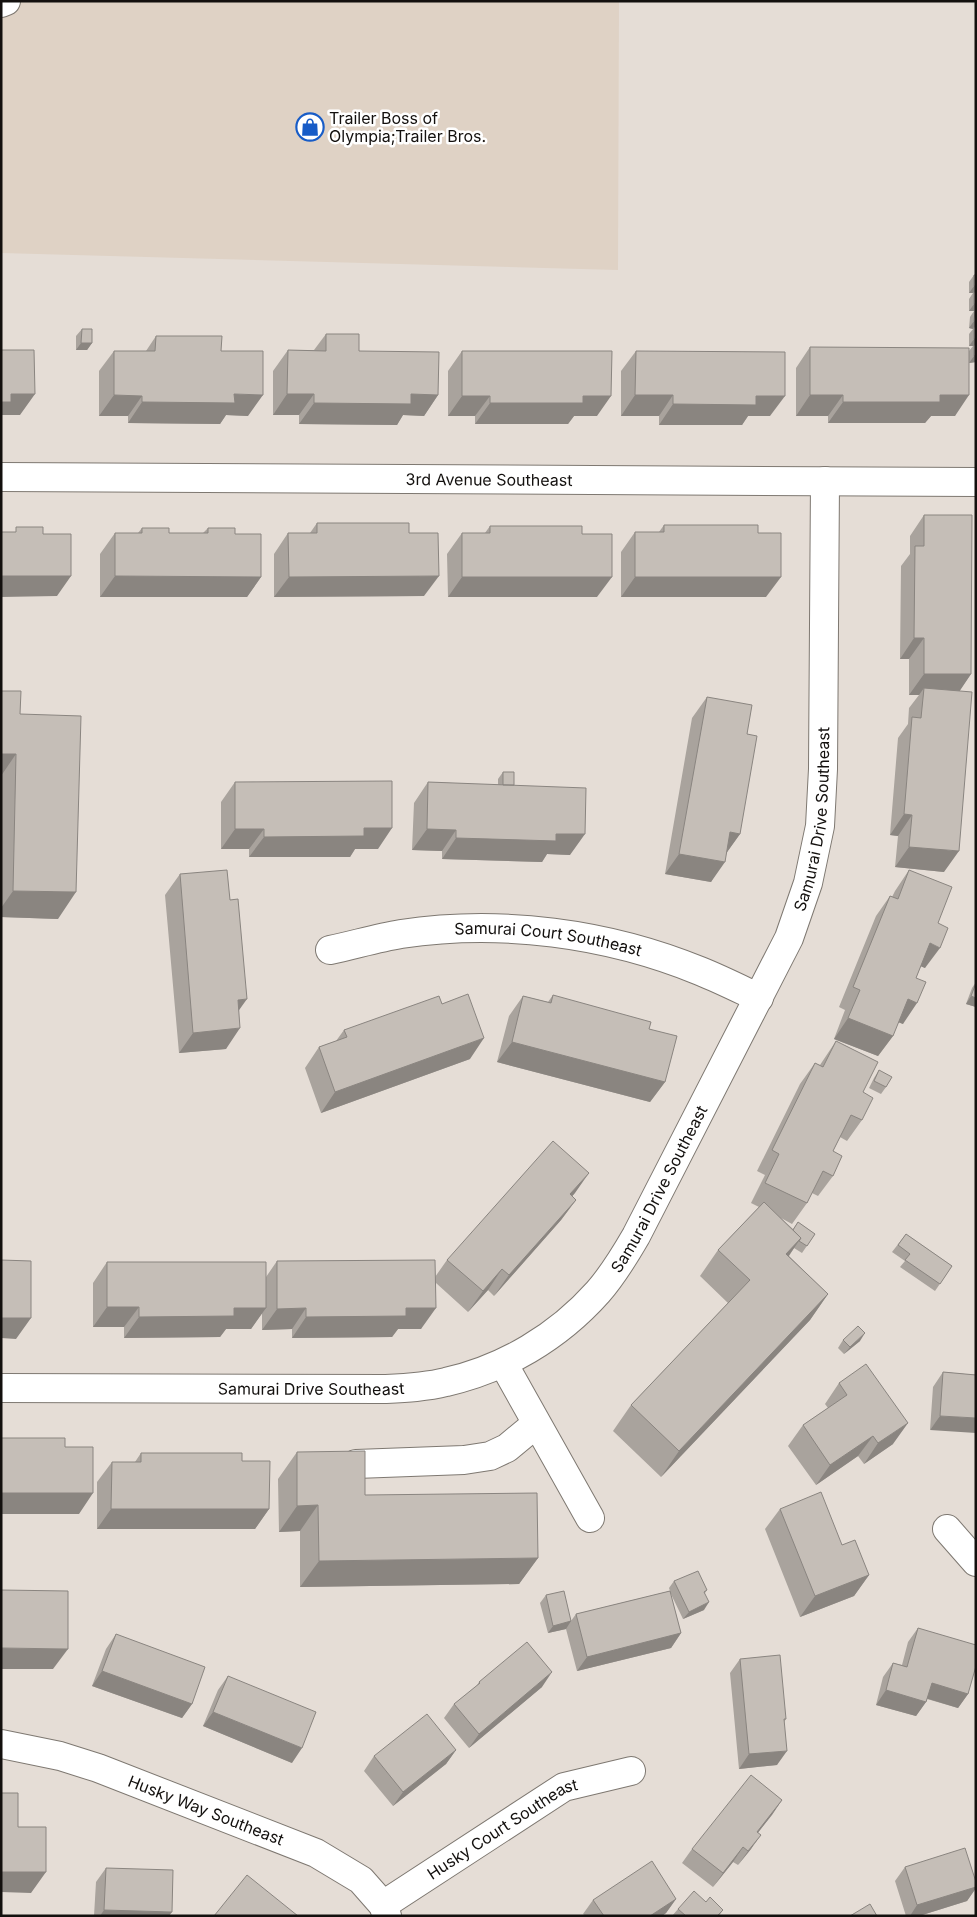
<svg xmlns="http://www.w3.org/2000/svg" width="977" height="1917" viewBox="0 0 977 1917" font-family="Inter,sans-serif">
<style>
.built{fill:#dfd2c5}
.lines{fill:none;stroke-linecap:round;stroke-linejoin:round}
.minor-casing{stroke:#7e7871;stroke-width:30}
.minor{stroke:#fff;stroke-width:28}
.wall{fill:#a9a39d}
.shaded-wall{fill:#8a8580}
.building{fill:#c5beb7;stroke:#8a8580}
.labels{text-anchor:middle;stroke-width:5;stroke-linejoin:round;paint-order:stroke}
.poi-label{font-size:16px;fill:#13100e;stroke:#fff;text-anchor:start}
.street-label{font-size:16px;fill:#13100e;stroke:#fff}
</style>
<rect width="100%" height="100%" fill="#e5ddd6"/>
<path class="built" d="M1,1H619L618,270L1,253Z"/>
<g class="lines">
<g class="minor-casing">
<g id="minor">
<path d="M1,3L6,1"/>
<path id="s1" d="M1,477L976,482"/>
<path id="s2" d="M330,950C354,945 377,938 401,934C501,919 607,933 700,971C720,979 740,989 759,998"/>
<path d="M503,1363L590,1518"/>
<path id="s3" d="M1,1388L386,1389C406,1388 426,1387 446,1382C504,1369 558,1337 598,1292C613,1275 625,1255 636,1236L789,938L808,883L820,826L823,769L825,481"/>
<path d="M356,1464L464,1460L490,1456L507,1448L536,1424"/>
<path d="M947,1529L976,1562"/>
<path id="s4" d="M1,1744L60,1756L98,1768L316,1853L361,1880L383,1905L387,1916"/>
<path id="s5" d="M383,1905L564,1787L631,1771"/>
</g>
</g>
<use href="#minor" class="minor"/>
</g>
<path class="wall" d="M974,275H976V362L969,363L955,416H931L925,423H828V416H796V368L810,347L969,351L973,346H969V334L973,329L969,328L970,317L974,311H969V299L973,293H969V282Z
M82,329L92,343L87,350H76V336Z
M326,334L359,351L438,395L424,416L403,415L397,425L299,424V415H273V371L288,350H314Z
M156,336L221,351L248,416L226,415L220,424L128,423V416H99V371L114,351H146Z
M462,351L597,416H574L568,424H475V416H448V371Z
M636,351L770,416H748L742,425H659V416H621V371Z
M924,515L971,674L959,691L944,872L895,867L898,836L890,835L898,738L908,724L909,708L919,695H909V659H900L901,566L910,554V536Z
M317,523L409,533L424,596L274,597V554L288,533H310Z
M664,525L758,533L766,597H621V552L635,532H659Z
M490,526L582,534L597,597H448L447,554L462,533H485Z
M142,528L169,533H203L208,528L235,534L261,577L247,597H100V554L115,533H138Z
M1,691L20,714L58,919L1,917Z
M707,697L747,734L740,834L727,852L711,882L665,874L692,718Z
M503,772L570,855L547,854L542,862L442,859V851L412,850L414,803L428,782L498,785V779Z
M235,782L378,849H355L350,857H249V849H221V802Z
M909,870L938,923L925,968L921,966L916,978L903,1024L898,1022L893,1036L878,1056L834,1039L845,1010L839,1007L876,916L890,896L892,897L895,891Z
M180,874L239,1010L226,1049L179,1053L165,895Z
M976,982V1007L966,1004L972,988Z
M553,995L665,1082L650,1102L497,1062L509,1016L523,996L548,1002Z
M442,1004L470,1059L321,1113L305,1068L319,1047L336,1041L344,1030Z
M836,1041L863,1092L862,1120L847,1141L840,1137L833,1151V1176L818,1196L812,1193L807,1203L792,1224L781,1218L793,1229L798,1222L815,1234L802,1253L794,1248L789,1256L828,1294L810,1320L661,1477L613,1431L631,1405L728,1303L700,1276L718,1250L759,1207L751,1203L765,1175L757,1171L800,1084L815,1063L820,1065Z
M879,1070L886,1087L881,1094L869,1088L874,1078Z
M575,1193L572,1196L576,1200L561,1220L494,1296L488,1290L468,1312L436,1283L421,1329H398L392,1337L292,1338V1329L262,1330V1313L251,1329H226L220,1337L124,1338V1327H93V1283L107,1262L266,1277L277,1261L435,1277L447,1260Z
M906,1234L952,1266L935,1291L900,1267L905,1261L892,1252Z
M843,1340L860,1341L844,1354L838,1348Z
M943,1372L976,1375L930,1430L933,1387Z
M839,1383L893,1444L864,1464L858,1456L816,1485L788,1446L803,1425L828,1408L825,1404Z
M297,1452L365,1495L538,1558L519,1584L300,1587V1531L279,1532L278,1479Z
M141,1453L242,1461L269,1509L255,1529H97V1482L112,1462H135Z
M780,1509L842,1545L869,1575L854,1596L800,1617L765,1529Z
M674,1581L707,1590L705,1593L704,1610L683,1619L670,1592L681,1633L671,1648L577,1671L566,1629L548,1633L540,1603L546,1595L571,1621L576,1614L670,1591L669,1588Z
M918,1628L968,1694L958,1708L927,1699L926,1702L916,1716L876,1705L883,1677L893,1663L902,1665L908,1642Z
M116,1634L192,1704L182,1718L92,1686L106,1649Z
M740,1659L786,1719L784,1722L777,1765L739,1769L730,1673Z
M228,1676L292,1763L203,1726L218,1690Z
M479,1682L542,1687L469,1748L444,1718L454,1704L476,1687Z
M456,1750L446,1764L393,1806L364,1771L374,1756Z
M782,1800L758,1833L751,1849L738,1865L733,1862L713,1887L682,1863L692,1849Z
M905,1867L976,1882V1888L967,1901L919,1916H906L895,1881Z
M106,1868L169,1916H94L96,1882Z
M676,1899L666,1913L662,1916H585L583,1914L593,1900Z
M706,1902L723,1910L719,1916H672L678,1909Z"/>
<path class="shaded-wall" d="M974,286H976V293L974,292L973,293H969Z
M974,304H976V311L975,310L974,311H969Z
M974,321H976V329L974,327L973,329L969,328Z
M974,339H976V346H969Z
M81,343H92L87,350H76Z
M976,355V362L969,363L974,356Z
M11,394H35L20,415H1V402Z
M234,394L263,395L248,416L226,415L220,424L128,423L142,402Z
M287,394H314L299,415H273Z
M411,394L438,395L424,416L403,415L397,425L299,424L314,403Z
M114,395L142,396L128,416H99Z
M635,395H673L659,416H621Z
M810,395H843L828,416H796Z
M940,395H969L955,416H931L925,423H828L843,402Z
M462,396H490L475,416H448Z
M583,396H611L597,416H574L568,424H475L490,403Z
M756,396H785L770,416H748L742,425H659L673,404Z
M1,576H71L57,596L1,597Z
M115,576L261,577L247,597H100Z
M439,576L424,596L274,597L289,577Z
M462,577H612L597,597H448Z
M635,577H781L766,597H621Z
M914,638H924L909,659H900Z
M924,674H971L957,695L924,688L919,695H909Z
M1,754H16L1,776Z
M904,814L912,815L898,836L890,835Z
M364,828H392L378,849H355L350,857H249L264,837Z
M235,829H264L249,849H221Z
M427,829L456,830L442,851L412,850Z
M730,832L740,834L725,855Z
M556,834H585L570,855L547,854L542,862L442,859L456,838Z
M909,847L959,851L944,872L895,867Z
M679,854L725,862L711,882L665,874Z
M13,891L76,892L58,919L1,917V908Z
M930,943L940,948L925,968L915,964Z
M971,996L976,998V1007L966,1004Z
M247,999L232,1020L238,1000Z
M908,999L917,1003L903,1024L893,1020Z
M848,1018L893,1036L878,1056L834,1039Z
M240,1028L226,1049L179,1053L193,1033Z
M484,1038L470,1059L321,1113L335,1092Z
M512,1042L665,1082L650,1102L497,1062Z
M589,1173L575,1193L555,1215L570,1194Z
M576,1200L561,1220L494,1296L509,1275Z
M801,1238L783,1264L786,1254Z
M502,1269L488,1290L468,1312L483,1291Z
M828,1294L810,1320L661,1477L679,1451Z
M107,1307H139L124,1327H93Z
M234,1308H266L251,1329H226L220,1337L124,1338L139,1317Z
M306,1308L292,1329L262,1330L277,1309Z
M406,1308H436L421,1329H398L392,1337L292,1338L306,1317Z
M1,1318H31L16,1339L1,1338Z
M865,1333L860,1341L844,1354L850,1347Z
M940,1416L976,1418V1433L930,1430Z
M908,1423L893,1444L864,1464L878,1443Z
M873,1436L858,1456L816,1485L830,1465Z
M1,1493H93L79,1514H1Z
M318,1505L300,1531L279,1532L297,1506Z
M111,1509H269L255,1529H97Z
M538,1558L519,1584L300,1587L319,1561Z
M869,1575L854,1596L800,1617L815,1596Z
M709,1602L704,1610L683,1619L689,1612Z
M571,1621L566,1629L548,1633L553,1626Z
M681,1633L671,1648L577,1671L587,1657Z
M1,1648L68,1649L53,1669H1Z
M102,1671L192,1704L182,1718L92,1686Z
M552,1672L542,1687L469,1748L479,1734Z
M932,1683L968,1694L958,1708L922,1697Z
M886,1690L926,1702L916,1716L876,1705Z
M213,1712L302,1748L292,1763L203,1726Z
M456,1750L446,1764L393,1806L403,1792Z
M787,1751L777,1765L739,1769L749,1754Z
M782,1800L772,1815L747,1846L757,1832Z
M761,1835L751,1849L738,1865L748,1851Z
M743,1847L733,1862L713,1887L723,1873Z
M1,1872H46L31,1893L1,1892Z
M976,1887V1888L967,1901L919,1916H910L917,1905Z
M676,1899L666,1913L662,1916H650Z
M104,1910L172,1912L169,1916H100Z"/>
<path class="building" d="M974,275H976V286H974Z
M974,292H976V304H974Z
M975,310H976V321H974Z
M974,327H976V339H974Z
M82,329H92V343H81Z
M326,334H359V351L439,352L438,395L411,394V404L314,403V394H287L288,350L326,351Z
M156,336H222L221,351H263V395L234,394L235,403L142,402V396L114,395V351H155Z
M974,345H976V355L974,356Z
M810,347L969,348V395H940V402H843V395H810Z
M1,350H34L35,394H11V402H1Z
M462,351H612L611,396H583V403H490V396H462Z
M636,351L785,352V396H756V405L673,404V395H635Z
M924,515H972L971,674H924V638H914L915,546H924Z
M317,523H409V533H438L439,576L289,577L288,533H317Z
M664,525H758V533H781V577H635V532H664Z
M490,526H582V534H612V577H462V533H490Z
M16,527H43V534H71V576H1V532H16Z
M142,528H169V533H208V528H235V534H261V577L115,576V533H142Z
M924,688L972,692L959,851L909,847L912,815L904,814L912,717L921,718Z
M1,691H21L20,714L81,716L76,892L13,891L16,754H1Z
M707,697L752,705L747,734L757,736L740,834L730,832L725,862L679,854Z
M503,772H514V785H503Z
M392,781V828H364V836L264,837V829H235V782Z
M428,782L586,788L585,834H556V841L456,838V830L427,829Z
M227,870L230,900L238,899L247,999L238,1000L240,1028L193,1033L180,874Z
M909,870L952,887L938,923L948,928L940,948L930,943L916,978L926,982L917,1003L908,999L893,1036L848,1018L860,990L853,987L890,896L898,899Z
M976,983V998L971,996Z
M468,994L484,1038L335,1092L319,1047L347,1037L344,1030L439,996L442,1004Z
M553,995L651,1022L649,1029L677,1036L665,1082L512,1042L523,996L551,1003Z
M836,1041L878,1062L863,1092L873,1098L862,1120L851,1115L833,1151L842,1156L833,1176L823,1171L807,1203L765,1183L779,1154L772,1150L815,1063L823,1067Z
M879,1070L892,1077L886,1087L874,1081Z
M553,1141L589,1173L570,1194L576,1200L509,1275L502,1269L483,1291L447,1260Z
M764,1202L801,1238L786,1254L828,1294L679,1451L631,1405L750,1280L718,1250Z
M798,1222L815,1234L807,1246L799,1241L801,1238L793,1230Z
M906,1234L952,1266L940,1284L905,1260L910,1254L898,1245Z
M1,1260L31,1261V1318H1Z
M435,1260L436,1308H406V1316L306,1317V1308L277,1309V1261Z
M107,1262H266V1308H234V1316L139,1317V1307H107Z
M858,1326L865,1333L850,1347L843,1340Z
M866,1364L908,1423L878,1443L873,1436L830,1465L803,1425L847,1395L839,1383Z
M943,1372L976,1375V1418L940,1416Z
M1,1438H65V1447H93V1493H1Z
M365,1451V1495L537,1493L538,1558L319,1561L318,1505L297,1506V1452Z
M141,1453H242V1461H270L269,1509H111L112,1462H141Z
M821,1492L842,1545L855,1540L869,1575L815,1596L780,1509Z
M698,1571L707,1590L704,1592L709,1602L689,1612L674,1581Z
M1,1590L68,1591V1649L1,1648Z
M564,1591L571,1621L553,1626L546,1595Z
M670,1591L681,1633L587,1657L576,1614Z
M918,1628L976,1645V1666L968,1694L932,1683L926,1702L886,1690L893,1663L907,1667Z
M116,1634L205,1667L192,1704L102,1671Z
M527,1642L552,1672L479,1734L454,1704L480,1683L479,1682Z
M780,1655L786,1719H784L787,1751L749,1754L740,1659Z
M228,1676L316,1712L302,1748L213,1712Z
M427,1714L456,1750L403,1792L374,1756Z
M751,1775L782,1800L757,1832L761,1835L748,1851L743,1847L723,1873L692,1849Z
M1,1793H18V1827H46V1872H1Z
M965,1848L976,1882V1887L917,1905L905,1867Z
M652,1861L676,1899L650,1916H604L593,1900Z
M106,1868L173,1870L172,1912L104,1910Z
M247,1875L298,1916H214Z
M694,1891L706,1902L710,1897L723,1910L718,1915L719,1916H686L678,1909Z
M870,1904L877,1916H850Z"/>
<defs>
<g id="shop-ring" transform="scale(1.4375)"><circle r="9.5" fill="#fff" stroke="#175cc7" stroke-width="1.5"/><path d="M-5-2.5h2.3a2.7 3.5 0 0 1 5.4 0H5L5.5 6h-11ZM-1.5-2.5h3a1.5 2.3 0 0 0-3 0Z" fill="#175cc7"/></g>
</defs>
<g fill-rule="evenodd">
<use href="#shop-ring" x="310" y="127"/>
</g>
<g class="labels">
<g class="poi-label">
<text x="329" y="124">Trailer Boss of<tspan x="329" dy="18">Olympia;Trailer Bros.</tspan></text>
</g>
<g class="street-label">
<text dy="6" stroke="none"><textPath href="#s1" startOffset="488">3rd Avenue Southeast</textPath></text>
<text dy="6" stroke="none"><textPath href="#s3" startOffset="1150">Samurai Drive Southeast</textPath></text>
<text dy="6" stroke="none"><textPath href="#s2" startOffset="221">Samurai Court Southeast</textPath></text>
<text dy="6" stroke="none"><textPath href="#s3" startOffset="745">Samurai Drive Southeast</textPath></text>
<text dy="6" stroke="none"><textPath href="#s3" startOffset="310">Samurai Drive Southeast</textPath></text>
<text dy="6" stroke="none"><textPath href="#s4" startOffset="216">Husky Way Southeast</textPath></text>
<text dy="6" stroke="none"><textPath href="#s5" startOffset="142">Husky Court Southeast</textPath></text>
</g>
</g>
<rect width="977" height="1917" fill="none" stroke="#13100e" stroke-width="5"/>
</svg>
